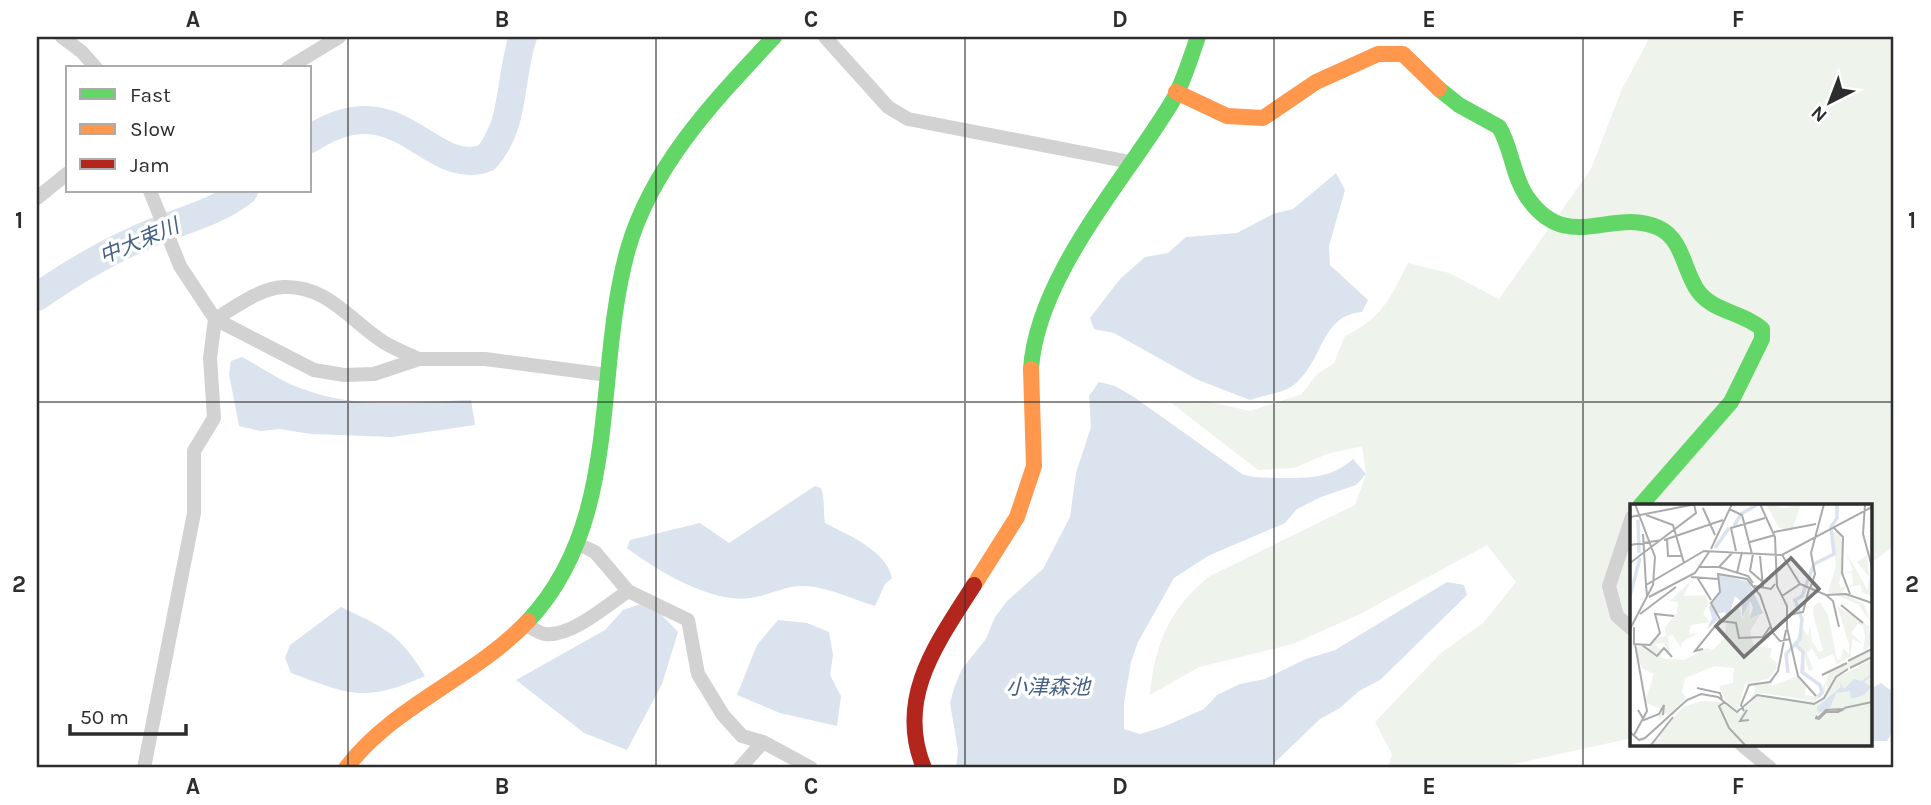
<svg xmlns="http://www.w3.org/2000/svg" width="1931" height="805" viewBox="0 0 1931 805" font-family="Karla,'Noto Sans JP',sans-serif">
<style>
.green{fill:#eef3ec}
.water{fill:#dae3ee}
.lines{fill:none;stroke-linecap:round;stroke-linejoin:round}
.river{stroke:#dae3ee;stroke-width:28}
.street{stroke:#d2d2d2;stroke-width:14}
.fast{stroke:#63d668;stroke-width:16}
.slow{stroke:#ff974d;stroke-width:16}
.jam{stroke:#b3261e;stroke-width:16}
.grid{fill:none;stroke:#2d2d2d;stroke-width:2;stroke-opacity:0.55}
.labels{text-anchor:middle;stroke-width:7;stroke-linejoin:round;paint-order:stroke}
.water-label{font-size:21px;font-style:italic;fill:#446086;stroke:#fff}
.inset-river{fill:none;stroke:#dae3ee;stroke-width:3.5}
.inset-road{fill:none;stroke:#ababab;stroke-width:2}
.view{fill:#767676;fill-opacity:0.15;stroke:#767676;stroke-width:3.5}
.inset-edge{fill:none;stroke:#2d2d2d;stroke-width:3.5}
.neatline{fill:none;stroke:#2d2d2d;stroke-width:2.5}
.grid-label{font-size:23px;text-anchor:middle;font-weight:bold;fill:#2d2d2d}
</style>
<rect width="100%" height="100%" fill="#fff"/>
<path class="green" d="M1650,37H1894V546L1870,564V506H1632V738L1496,768H1388L1392,754L1375,722L1441,653L1483,623L1516,582L1487,545L1360,614L1293,644L1199,667L1150,695C1154,646 1170,607 1210,576L1355,505L1366,474L1362,446L1327,454L1294,468L1258,470L1170,402L1205,401L1250,411L1302,394L1316,375L1334,363L1345,336C1382,318 1390,299 1408,263L1449,273L1499,299L1591,169L1622,89Z"/>
<path class="water" d="M1336,173L1345,190L1329,246L1330,265L1368,300L1362,312C1321,315 1324,359 1296,383C1284,394 1265,394 1250,400L1196,379L1114,333L1094,329L1090,318L1120,279L1145,257L1168,253L1186,237L1237,233L1273,214L1293,209Z
M242,357C261,367 280,381 300,388C357,410 412,402 471,400L475,425L392,437L310,434L280,429L260,431L239,426L229,374L231,361Z
M1099,382L1115,386L1134,397L1242,474C1256,479 1266,477 1280,478C1309,478 1330,479 1353,459L1366,474L1356,485L1321,497L1297,509L1285,523L1208,556L1174,578L1138,642L1131,662L1124,703V729L1140,734L1163,727L1204,709L1217,695L1240,684L1265,679L1306,659L1335,650L1447,582L1464,585L1467,595L1380,680L1359,691L1340,708L1320,719L1269,768H956L958,750L950,703L954,688L962,669L986,639L995,617L1008,600L1043,569L1070,517L1076,473L1091,427L1089,396Z
M815,486L821,488C825,498 823,511 825,523C848,535 886,550 892,578L885,584L875,606C852,599 826,586 802,586C783,586 768,596 750,598C712,604 656,570 627,548L630,540L700,523L729,543Z
M641,604L659,612L678,632L662,684L627,750L584,733L516,680L605,630L623,610Z
M341,607C385,628 399,633 425,676C364,703 351,695 291,673L285,658L290,645Z
M778,620L807,623L829,632L833,655L830,675L841,696L837,726L780,713L737,695L757,645Z
M1881,683L1894,693V729L1887,741H1870V689Z"/>
<g class="lines">
<path class="river" d="M310,139C400,80 428,179 486,158C516,125 509,77 523,37
M37,297C70,274 103,254 140,238C174,222 215,214 244,191"/>
<path class="street" d="M62,37L82,52L96,68
M825,37L888,107L908,119L1130,162
M288,68L339,37
M150,191L180,266L215,319L314,370L344,375L374,374L419,359H485L608,375
M37,198L68,173
M215,319C234,308 260,288 283,287C328,285 350,321 385,343C395,349 408,354 419,359
M1632,517L1609,586L1617,616L1632,629
M578,544L595,552L628,591
M525,625C531,627 539,633 545,634C571,637 608,605 628,591L688,620L698,674L723,715L742,736L763,742L811,768
M1741,744L1770,768
M144,768L194,513V451L214,418L210,358L215,319
M740,768L763,742"/>
<path class="fast" d="M1439,89L1459,105L1499,127C1512,148 1512,175 1527,197C1568,256 1611,206 1659,228C1683,239 1684,272 1698,291C1713,312 1743,312 1762,329V339L1731,402L1640,506
M1031,369C1037,276 1125,180 1172,102C1184,82 1190,58 1198,37
M528,621C623,520 593,373 628,249C652,165 716,99 774,37"/>
<path class="slow" d="M1176,92L1227,116L1263,118L1316,82L1378,54H1403L1439,89
M974,585L1017,517L1034,466L1031,369
M346,768C395,704 473,679 528,621"/>
<path class="jam" d="M924,768C895,698 937,643 974,585"/>
</g>
<path class="grid" d="M348,37V768M656,37V768M965,37V768M1274,37V768M1583,37V768M37,402H1894"/>
<g class="labels">
<g class="water-label">
<text transform="translate(139 241) rotate(-23)" y="7">中大束川</text>
<text x="1048" y="694">小津森池</text>
</g>
</g>
<g transform="translate(1630 504)">
<rect width="242" height="242" fill="#fff"/>
<path d="M136,0L154,4L171,0L162,27L149,24ZM206,26L211,30L214,70L223,66L216,48L238,87L239,73L227,58L237,51L241,92L232,88L231,81L218,83L223,81L222,68L213,71L212,69L209,79L211,84L216,82L213,89L234,100L241,118L228,100L198,88L206,62L202,31ZM61,76L54,92L75,91L79,99L73,110L80,118L61,121L59,130L69,129L52,138L51,144L43,131L38,132L40,152L34,139L24,140L31,146V154L55,156L76,144L83,146L95,133L96,116L105,104L110,105L112,116L120,99L119,115L130,111L120,127L124,142L142,144L140,153L147,159L146,166L138,175L115,180L108,207L96,197L89,182L103,179L104,164L85,162L55,174L52,188L56,193L43,211L35,210L28,217L30,205L15,198L24,170L12,164L5,145L12,140L19,144L22,135L36,132L35,123L47,109L48,98L40,97ZM190,98L198,111L207,156H211L213,144L219,151V140L207,102L239,122L241,141L236,146L232,147L229,146H233L235,133L233,122L228,120L221,129L233,140L222,135L221,152L207,160L203,150L189,156L182,144L177,149L183,166L179,167L174,153L175,165L173,169L172,148L165,140L171,123L178,132L180,121L182,137L189,148L193,146L183,110L184,101ZM241,147V152L205,172L197,186L196,177L195,188L186,197L130,189L115,203L125,187L124,178L135,179L146,171L141,182L168,172L176,183L175,191L188,193L200,168ZM241,156V241H22L24,235H32L28,232L53,203L72,197L93,198L110,209L128,191L190,198L206,174Z" fill="#eef3ec"/>
<path d="M88,70L119,78L133,109L119,115L123,104L120,97L112,114V98L105,92L98,115L95,108L86,110L88,116L77,125L82,114L79,103L89,91ZM241,170L240,173L234,178L241,183L234,191L221,195L220,187L206,189L200,204L188,209L187,203L211,183L209,178L214,185L224,175L232,177Z" fill="#dae3ee"/>
<path class="inset-river" d="M8,16L9,49M104,22L111,10L128,0M85,44L99,24M0,92L10,54M165,140L173,148L172,168L190,181L192,189L187,193M158,169L156,150L170,135L172,115L165,96L172,92L184,60L204,50L201,23L207,14V0"/>
<path class="inset-road" d="M130,0L145,33L147,82L157,102V124L168,172L186,192M235,0L233,30L242,63M73,4L85,31M99,5L112,11L122,50M16,11L43,21L54,59M0,13L66,0M203,23L213,33L212,69L220,90M144,28L186,20M13,30L16,81M37,35L38,52H51M34,36L93,16M120,38L145,31M0,41L32,36M81,45L102,0M106,47L101,24L135,14M123,50L120,67L133,78M152,51L170,80L196,91L216,90L242,99M130,52L133,83M0,59L66,9L64,0M70,63H89L103,48M89,63L118,72L123,79M107,69L112,48M61,73L88,75M67,73L81,96M124,82L141,85L145,80M180,85L185,70L181,49L194,0M196,91L203,97L209,123M17,92L16,81L74,47L152,51L242,3M152,92L170,80M19,93L65,69L79,48M211,101L233,119M10,110L46,83M159,111L173,108L179,85M4,123V140L20,141L30,129L25,110L44,112M140,123L133,133L109,134L106,119L91,117L81,99L90,88L88,70L117,75L130,91L143,129L150,137L160,135M0,125L23,81L25,53L5,0M12,141L27,152L34,144L42,153M73,145L65,147L90,116M218,157L242,145M220,164L242,153M192,171L217,159M67,184L90,189L92,195M95,198L89,202L99,224L115,241M214,204L242,198M8,206L14,216L29,210L34,201L33,211M117,206L110,217L119,216M114,207L111,201L119,181L140,178L148,167L156,126M185,214L189,215L196,208H208L214,205L196,206L188,214L186,212M0,228L9,236L15,234L57,196L71,190L88,193L107,208L127,191L184,200L194,194L206,173L218,165M4,231L17,207L5,140M21,241L43,213"/>
<path class="view" d="M161,54L189,85L114,153L86,122Z"/>
<rect width="242" height="242" class="inset-edge"/>
</g>
<rect width="1931" height="805" fill="none" stroke="#ffffff" stroke-width="77"/>
<rect x="66" y="66" width="245" height="126" fill="#ffffff" stroke="#ababab" stroke-width="2"/>
<rect x="80" y="89" width="35" height="10" fill="#63d668" stroke="#ababab" stroke-width="2"/>
<text x="130" y="102" font-size="21" fill="#2d2d2d">Fast</text>
<rect x="80" y="124" width="35" height="10" fill="#ff974d" stroke="#ababab" stroke-width="2"/>
<text x="130" y="136" font-size="21" fill="#2d2d2d">Slow</text>
<rect x="80" y="159" width="35" height="10" fill="#b3261e" stroke="#ababab" stroke-width="2"/>
<text x="130" y="172" font-size="21" fill="#2d2d2d">Jam</text>
<g transform="translate(1830 102) rotate(222)" stroke="#ffffff" stroke-width="5" paint-order="stroke">
<path d="M0-5L12 26L0 18L-12 26Z" fill="#2d2d2d"/>
<text y="-10" font-size="19" font-weight="bold" text-anchor="middle" fill="#2d2d2d">N</text>
</g>
<path d="M70 724v10h116v-10" fill="none" stroke="#2d2d2d" stroke-width="3.5"/>
<text x="80" y="724" font-size="21" fill="#2d2d2d" stroke="#ffffff" stroke-width="5" paint-order="stroke">50 m</text>
<rect x="38" y="38" width="1854" height="728" class="neatline"/>
<g class="grid-label">
<text x="193" y="27">A</text>
<text x="502" y="27">B</text>
<text x="811" y="27">C</text>
<text x="1120" y="27">D</text>
<text x="1429" y="27">E</text>
<text x="1738" y="27">F</text>
<text x="19" y="228">1</text>
<text x="1912" y="228">1</text>
<text x="19" y="592">2</text>
<text x="1912" y="592">2</text>
<text x="193" y="794">A</text>
<text x="502" y="794">B</text>
<text x="811" y="794">C</text>
<text x="1120" y="794">D</text>
<text x="1429" y="794">E</text>
<text x="1738" y="794">F</text>
</g>
</svg>
